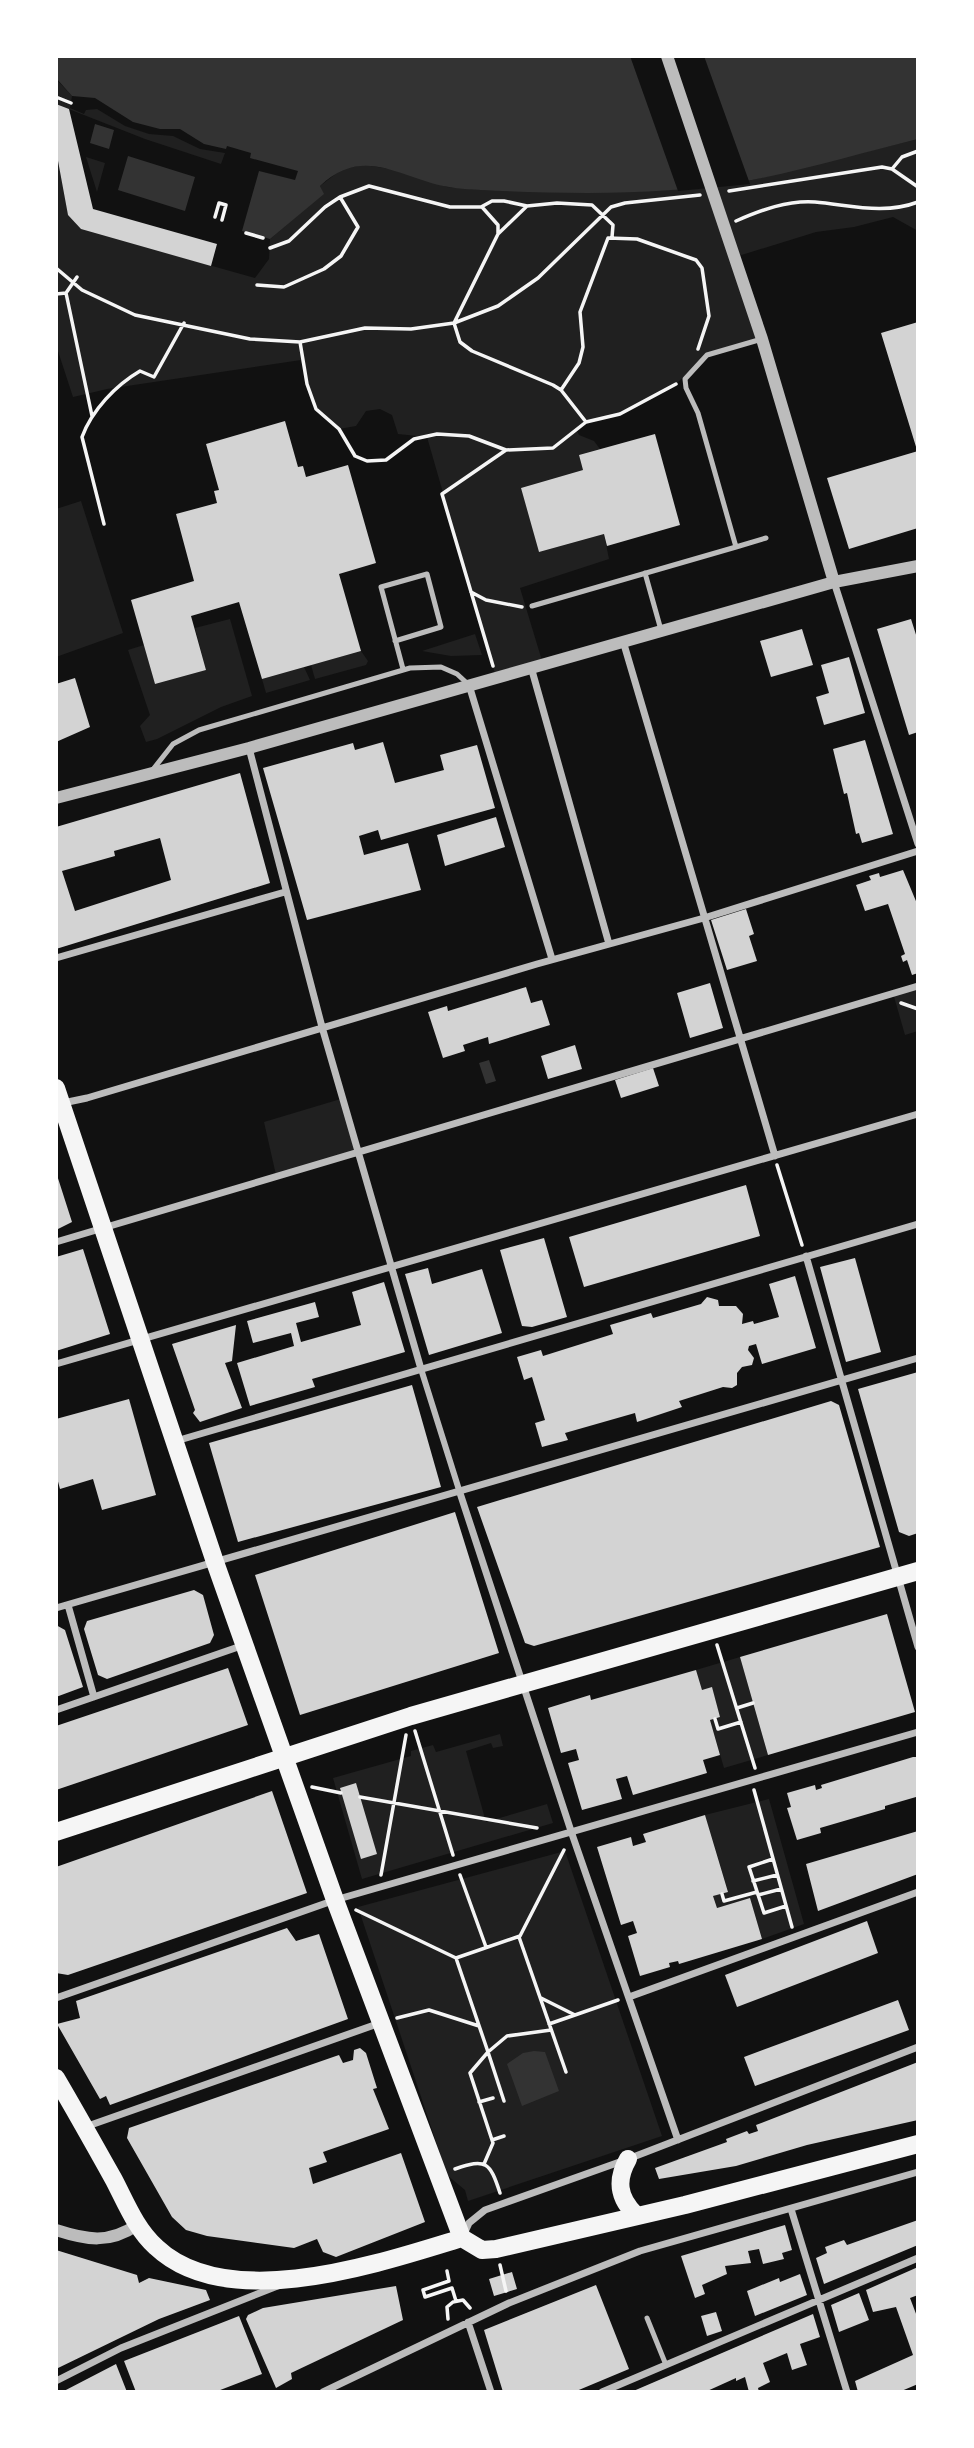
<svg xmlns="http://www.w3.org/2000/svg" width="974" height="2448" viewBox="0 0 974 2448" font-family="'Space Grotesk',sans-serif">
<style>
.green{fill:#202020}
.water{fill:#333}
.pier{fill:#111}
.building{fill:#d3d3d3;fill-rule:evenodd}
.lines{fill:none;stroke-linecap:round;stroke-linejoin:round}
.path{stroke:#f5f5f5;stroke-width:3.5}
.service{stroke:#bcbcbc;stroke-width:5}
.pedestrian{stroke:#bcbcbc;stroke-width:6}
.minor{stroke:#bcbcbc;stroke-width:7}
.tertiary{stroke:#bcbcbc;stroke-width:12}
.primary{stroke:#f5f5f5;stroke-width:18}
</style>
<rect width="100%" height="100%" fill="#111"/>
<path class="green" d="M56,79L72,96L70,108L84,114L86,110L97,109L125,126L149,134L173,136L200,149L225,153L221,164L145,139L56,104Z
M918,139V231L893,217L854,227L816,232L735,257L762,339L707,355L676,384L620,414L586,422L577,431L579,435L594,441L600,449L579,455L583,470L521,488L539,552L604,534L609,559L520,588L543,664L496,677L427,437L398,434L392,415L380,409L366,411L356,426L339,429L316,409L301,360L107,389L73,397L56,345V150L68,214L81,229L255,278L269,259L270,239L323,194L320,186L342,169L364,165L398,170L447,187L482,190L623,192L711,186L748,181Z
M86,157L105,163L97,192Z
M81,501L123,633L56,657V509Z
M230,619L252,696L221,707L157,739L146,742L140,726L150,715L128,650L144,645L155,684L206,670L195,628Z
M475,634L482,655L451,656L422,651Z
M361,651L368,661L366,665L315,679L311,665Z
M304,667L310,680L266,693L262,679Z
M918,986V1031L905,1035L893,993Z
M344,1098L358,1150L276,1175L264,1122Z
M740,1657L768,1755L724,1768L710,1720L720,1717L712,1688L702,1690L696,1670Z
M500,1734L503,1746L493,1748L491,1743L466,1751L486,1822L547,1804L553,1823L362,1879L333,1778L411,1756V1751L433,1745L436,1752Z
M769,1799L804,1924L762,1939L750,1898L717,1908L713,1896L728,1891L705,1815Z
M565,1851L662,2136L468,2201L465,2190L447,2175L358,1907Z"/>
<path class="water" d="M56,56H918V139C861,153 804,170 747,181C661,196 568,194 481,190C470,189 459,189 449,187C401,179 364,144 320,186L324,194L270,239L242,231L259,171L295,180L298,171L250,158L251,153L227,146L226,149L204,144L180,129H160L133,122L95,98L72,96L56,78Z
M95,124L114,130L109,149L90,143Z
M128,156L195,177L185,211L118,190Z
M489,1060L496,1081L486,1084L479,1063Z
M534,2051L545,2052L559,2091L522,2106L507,2064L523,2053Z"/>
<path class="pier" d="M630,56H704L750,184L678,191Z"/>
<path class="building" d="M56,104L69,109L93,209L217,244L211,266L81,229L68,215L56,150Z
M918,322V450H917L881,333Z
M285,421L298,467L303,466L306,477L348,465L376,563L339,574L361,651L262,679L239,602L191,616L206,670L155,684L131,600L194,581L176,514L217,503L214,491L219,490L206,444Z
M655,434L680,525L607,546L604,534L539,552L521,488L583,470L579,455Z
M918,451V528L849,549L827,478Z
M911,619L918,641V732L909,735L877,629Z
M802,629L813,665L771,677L760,641Z
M849,657L865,713L824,725L816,697L829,693L821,665Z
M75,678L90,727L56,742V684Z
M865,740L893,834L862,843L859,833L856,834L847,793L844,794L833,749Z
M383,742L395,783L444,770L440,755L477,745L495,808L381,840L378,830L359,836L364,855L408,843L421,890L307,920L263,768L353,743L355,750Z
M240,773L270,883L56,949V827ZM160,838L171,880L75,911L62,871L115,856L114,851Z
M496,817L505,847L445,866L437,835Z
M903,870L918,906V973L912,975L907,960L903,962L901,956L905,954L888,904L865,911L856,885L871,880L869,876L879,873L880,877Z
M746,909L754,934L749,936L757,961L727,970L711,920Z
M710,983L723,1028L690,1038L677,993Z
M526,987L531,1003L542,1000L550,1025L489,1044L488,1037L463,1045L465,1051L443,1058L428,1012L447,1006L448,1011Z
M575,1045L582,1069L548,1079L541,1056Z
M653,1068L659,1086L621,1098L615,1080Z
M56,1172L72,1222L56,1230Z
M746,1185L760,1236L584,1287L569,1237Z
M544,1238L567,1317L532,1327L522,1326L500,1250Z
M83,1249L110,1334L56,1351V1257Z
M855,1258L881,1352L846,1362L820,1267Z
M428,1268L432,1284L482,1269L502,1333L429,1355L405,1274Z
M795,1276L816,1348L762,1364L756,1344L749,1346L748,1350L754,1358L752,1365L742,1367L737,1373V1385L732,1388L723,1387L679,1401L682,1407L637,1422L635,1413L565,1433L568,1440L542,1447L535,1423L545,1420L532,1377L524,1380L517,1357L541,1350L543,1356L613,1334L610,1325L651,1313L653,1318L701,1304L707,1297L718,1300L719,1306H736L743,1314L742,1324L753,1321L754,1324L779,1317L769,1284Z
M384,1282L405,1352L312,1379L315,1387L250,1406L237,1363L294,1346L291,1333L253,1343L247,1321L315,1302L319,1317L296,1323L301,1342L361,1325L352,1292Z
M236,1325L232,1361L225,1363L242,1408L200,1422L193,1413L195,1410L172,1344Z
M918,1372V1533L909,1536L899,1532L858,1389Z
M412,1385L441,1487L238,1542L209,1443Z
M129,1399L156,1495L102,1510L93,1479L60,1489L56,1474V1419Z
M831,1401L839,1405L880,1547L534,1646L525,1643L477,1507Z
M455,1512L499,1653L300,1715L255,1575Z
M194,1590L203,1595L214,1635L210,1643L107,1679L98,1675L84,1629L87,1621Z
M887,1614L915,1712L768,1755L740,1657Z
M56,1625L65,1630L83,1687L56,1697Z
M228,1668L248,1725L56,1790V1726Z
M696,1670L702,1690L712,1687L720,1717L710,1720L720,1755L703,1760L707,1773L633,1795L627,1776L616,1779L622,1799L582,1810L568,1763L579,1760L576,1749L561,1753L548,1708L590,1695L591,1700Z
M913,1757H918V1802L916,1797L885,1806V1809L820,1828L821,1833L797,1840L787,1808L791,1807L787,1793L815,1785L816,1790L822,1788L821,1785Z
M356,1783L377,1854L361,1859L340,1788Z
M272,1791L307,1893L68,1975L56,1973V1867Z
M705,1815L728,1892L713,1896L717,1908L750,1898L762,1939L679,1964L678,1961L669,1963L670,1967L640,1976L628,1936L637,1933L633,1921L621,1925L597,1847L631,1837L633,1846L646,1842L643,1834Z
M918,1831V1874L818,1911L806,1864Z
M867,1921L878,1953L737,2007L725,1975Z
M287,1928L296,1941L319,1934L348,2019L110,2105L106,2096L100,2099L57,2024L80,2018L76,2001Z
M898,2000L909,2030L755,2086L744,2057Z
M360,2048L366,2053L377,2088L373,2089L389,2129L323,2152L327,2162L309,2168L313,2184L401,2153L425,2222L336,2257L323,2252L317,2239L294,2248L207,2236L186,2230L172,2217L127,2138L129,2128L336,2056L339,2055L343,2063L353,2060L354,2050Z
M918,2062V2120L807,2145L736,2166L659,2179L655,2168L727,2142L726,2139L747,2131L749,2134L758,2131L756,2125Z
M918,2220V2245L824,2284L816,2258L827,2253L825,2247L844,2240L847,2245Z
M785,2225L792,2250L782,2253L784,2259L763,2264L759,2249L748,2251L751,2263L725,2266L727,2274L702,2285L705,2294L695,2298L681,2256Z
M56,2250L137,2275L139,2283L149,2278L206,2290L210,2300L159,2319L56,2369Z
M918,2267V2295L910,2298L918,2319V2384L899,2392H858L855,2381L913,2355L896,2307L873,2312L866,2290Z
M512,2272L517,2289L494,2296L489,2279Z
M800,2274L807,2295L755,2316L747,2291L779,2278L780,2282Z
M596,2285L629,2369L574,2392H503L484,2330Z
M396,2286L403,2320L291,2373L292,2379L276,2388L246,2319L248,2315L263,2308Z
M859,2293L869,2320L839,2332L831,2305Z
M716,2312L722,2331L707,2336L701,2316Z
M813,2314L820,2337L800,2344L807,2365L792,2370L787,2353L763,2363L770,2382L758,2388L759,2392H749L745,2377L736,2381V2378L705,2392H631Z
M239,2316L262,2374L215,2392H136L124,2361Z
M116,2364L127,2392H62Z"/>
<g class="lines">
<path class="path" d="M56,97L71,103
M892,169L902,157L918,151
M729,191L882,167L892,169L918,187
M527,206L498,234L454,323L460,342L472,351L553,385L561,390L586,422
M482,207L498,225V234
M215,217L219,203L226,205L222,220
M736,221C761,210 788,200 815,202C850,205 884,215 918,202
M246,233L263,238
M270,248L289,241L325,207L340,197L369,186L450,207H481L492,201H504L527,206L557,203L592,205L613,225L612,237
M56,268L82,290L135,315L250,339L300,342L365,328L411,329L454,323L498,306L538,278L611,207L625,203L700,195
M77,277L66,293L92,416
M257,285L284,287L324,269L341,256L358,227L340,197
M56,294L66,293
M300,342L307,384L316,409L339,429L355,456L367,461L386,460L414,439L437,434L469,436L506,450L553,448L586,422L620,414L676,384
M561,390L579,363L583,347L580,312L608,238L637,239L696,260L702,268L709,316L698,349
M104,524L82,437C92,410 116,385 140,371L154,377L184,323
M471,592L486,600L522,607
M493,666L442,494L506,450
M901,1003L918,1009
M777,1165L802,1245
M717,1645L755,1768
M737,1708L753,1703
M715,1719L718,1729L741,1722
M415,1731L453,1855
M312,1787L341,1793
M754,1790L792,1927
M360,1797L537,1828
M773,1859L749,1867L764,1913L786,1906
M381,1875L406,1735
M460,1875L486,1947
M753,1881L777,1875
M722,1894L724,1901L757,1892
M758,1895L781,1889
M356,1910L456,1958L520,1936L564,1850
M519,1937L566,2072
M456,1958L488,2052L507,2036L551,2030
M541,1998L575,2015L618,2000
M397,2018L429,2010L479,2026
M549,2024L575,2015
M488,2052L504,2101
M479,2102L493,2098
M492,2140L504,2136
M484,2164L493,2143L470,2073L488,2052
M455,2169C486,2158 490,2162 500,2193
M500,2265L506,2291
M447,2271L449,2281L423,2290L425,2297L452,2288L456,2301
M448,2319L447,2307L453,2302L463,2300L470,2308"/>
<path class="service" d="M762,339L707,355L685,379L686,388L698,413L736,547L766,538
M645,573L661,630
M532,606L736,547
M395,641L441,627L427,574L381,587L403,669
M151,772L173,744L199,730L410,668L441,667L457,674L469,685
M647,2318L666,2365"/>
<path class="pedestrian" d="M421,1369L460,1493"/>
<path class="minor" d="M834,582L918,844
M623,641L775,1156
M531,667L609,944
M469,685L552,959
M249,748L322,1027L421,1369
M56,958L285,892
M63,1103L87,1098L537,964L704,918L918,851
M56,1242L918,986
M806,1256L918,1647
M56,1364L918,1114
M176,1441L918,1224
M460,1493L572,1834L678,2140
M68,1605L94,1697
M56,1608L918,1358
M56,1710L244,1645
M629,1997L918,1892
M56,1998L335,1900L918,1732
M85,2127L380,2023
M791,2209L847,2392
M464,2234L469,2223L485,2210L628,2159L918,2047
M468,2322L491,2392
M56,2381L121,2348L280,2285
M323,2392L509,2303L640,2251L918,2172
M602,2392L918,2258"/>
<path class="tertiary" d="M667,56L762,339L834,582
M56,798L249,748L834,582L918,566
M56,2230C87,2240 109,2244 137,2225"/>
<path class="primary" d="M56,1088L215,1562L335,1900L462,2238L482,2250L496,2249L685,2205L918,2144
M56,1832L411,1716L918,1571
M56,2078C76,2112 95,2146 114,2180C126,2203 136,2229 156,2247C228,2315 380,2263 462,2238
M628,2159C616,2180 618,2197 635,2214"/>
</g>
<rect width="974" height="2448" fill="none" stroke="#ffffff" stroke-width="116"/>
</svg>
